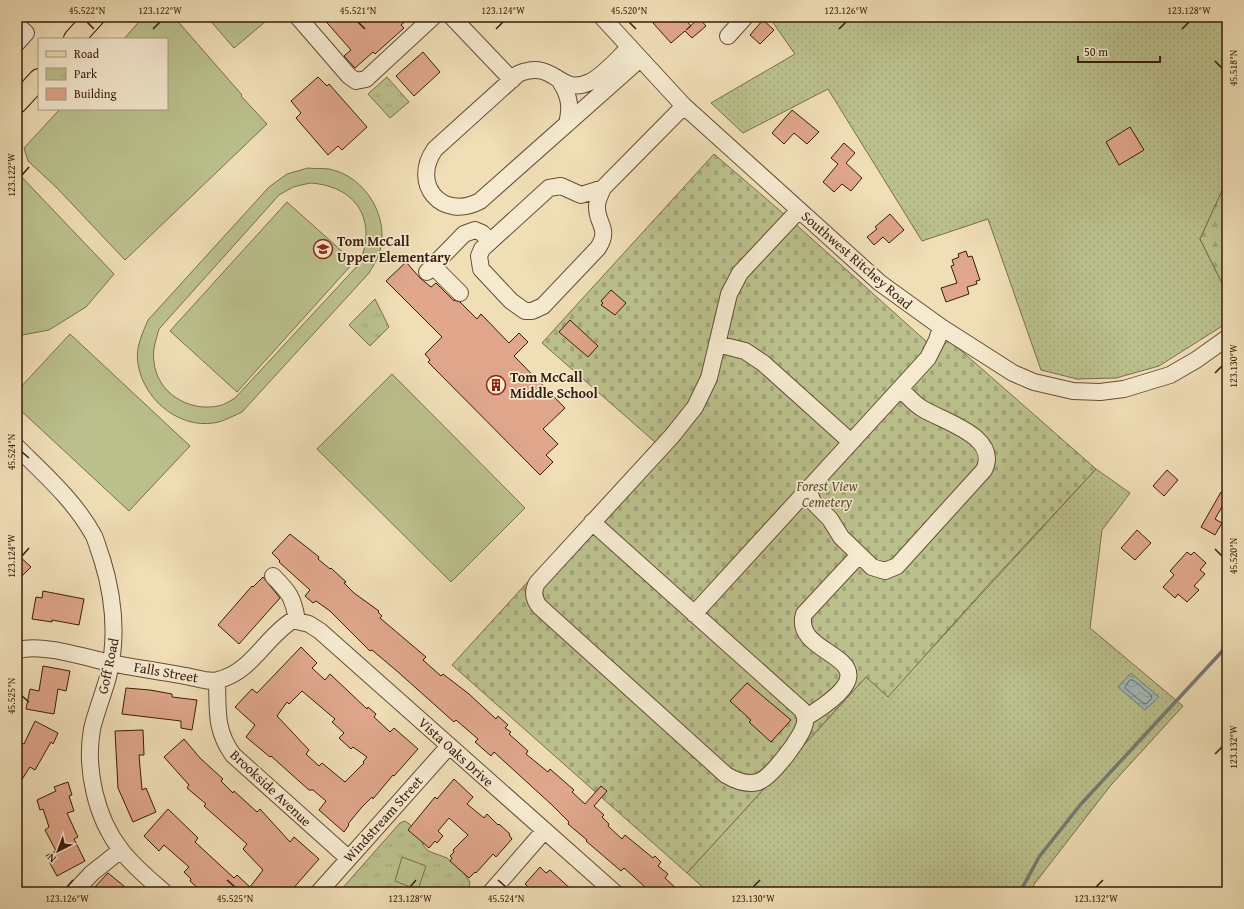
<svg xmlns="http://www.w3.org/2000/svg" width="1244" height="909" viewBox="0 0 1244 909" font-family="'Gentium Book Plus',serif">
<style>
.grass{fill:url(#grass-dots);stroke:#7a6e4c}
.forest{fill:url(#forest-firs);stroke:#7a6e4c}
.cemetery{fill:url(#cemetery-stones);stroke:#7a6e4c}
.park{fill:url(#park-tufts);stroke:#7a6e4c}
.pitch{fill:#bbc18d;stroke:#7a6e4c;fill-rule:evenodd}
.water{fill:url(#water-waves);stroke:#777a74}
.lines{fill:none;stroke-linecap:round;stroke-linejoin:round}
.shore{stroke:#6c6a62;stroke-width:1}
.stream{stroke:#777a74;stroke-width:3.5}
.building{fill:#dfa68b;stroke:#391c0b;fill-rule:evenodd}
.minor-casing{stroke:#674c36;stroke-width:18}
.major-casing{stroke:#391c0b;stroke-width:22}
.minor{stroke:#f5ead0;stroke-width:16}
.major{stroke:#f0deb7;stroke-width:20}
.ticks{fill:none;stroke:#391c0b;stroke-width:1.5}
.labels{text-anchor:middle;stroke-width:3.5;stroke-linejoin:round;paint-order:stroke}
.poi-label{font-size:14px;font-weight:bold;fill:#391c0b;stroke:#f5ead0;text-anchor:start}
.street-label{font-size:14px;fill:#391c0b;stroke:#f5ead0}
.park-label{font-size:14px;font-style:italic;fill:#604e32;stroke:#f5ead0}
.neatline{fill:none;stroke:#391c0b;stroke-width:1.5}
.ticks-label{font-size:10px;text-anchor:middle;fill:#391c0b}
</style>
<defs>
<pattern id="grass-dots" width="8" height="8" patternUnits="userSpaceOnUse"><rect width="8" height="8" fill="#bbc18d"/><path d="M2 2h.1M6 6h.1" fill="none" stroke="#a2a578" stroke-width="1.8" stroke-linecap="round"/></pattern>
<pattern id="forest-firs" width="22" height="20" patternUnits="userSpaceOnUse"><rect width="22" height="20" fill="#bbc18d"/><path d="M5 1l3.5 6h-7zM16 11l3.5 6h-7z" fill="#a2a578"/></pattern>
<pattern id="cemetery-stones" width="16" height="16" patternUnits="userSpaceOnUse"><rect width="16" height="16" fill="#bbc18d"/><path d="M2 7V4a2 2 0 0 1 4 0v3zM10 15v-3a2 2 0 0 1 4 0v3z" fill="#a2a578"/></pattern>
<pattern id="park-tufts" width="24" height="20" patternUnits="userSpaceOnUse"><rect width="24" height="20" fill="#bbc18d"/><path d="M3 7l-1-3M5 7V3M7 7l1-3M15 17l-1-3M17 17v-4M19 17l1-3" fill="none" stroke="#a2a578"/></pattern>
<pattern id="water-waves" width="16" height="10" patternUnits="userSpaceOnUse"><rect width="16" height="10" fill="#a0b9ba"/><path d="M0 5q4-4 8 0t8 0" fill="none" stroke="#8b9e9f"/></pattern>
</defs>
<rect width="100%" height="100%" fill="#f0deb7"/>
<filter id="stains"><feTurbulence type="fractalNoise" baseFrequency=".005" numOctaves="4"/><feColorMatrix values="0 0 0 0 .2 0 0 0 0 .09 0 0 0 0 .02 0 0 0 .5 -.17"/></filter>
<radialGradient id="worn" r=".72"><stop offset=".6" stop-color="#630" stop-opacity="0"/><stop offset="1" stop-color="#630" stop-opacity=".3"/></radialGradient>
<path class="grass" d="M769,17H1227V180L1200,239L1227,293V323L1159,366L1116,378L1077,379L1041,370L988,219L922,241L828,89L743,133L711,103L795,54Z
M1096,469L1130,493L1102,530L1090,628L1183,706L1111,785L1035,883L1030,892H708L687,873L866,677L888,696Z"/>
<path class="forest" d="M1227,180V293L1200,239Z"/>
<path class="cemetery" d="M714,154L792,221L937,351L949,340L1096,469L989,584L888,697L866,677L687,873L452,665L655,442L542,343Z"/>
<path class="park" d="M387,77L409,102L390,118L368,94Z
M375,299L389,327L370,346L349,325Z
M405,821L412,826L421,836L423,845L428,851L447,858L463,872L470,882L468,892H339L400,823Z"/>
<path class="pitch" d="M143,17H174L242,95L241,96L267,124L125,260L57,188L28,161L24,148L60,109H167V39H124Z
M207,17H271L234,48Z
M308,168C315,169 322,168 329,169C366,176 391,219 379,254C377,261 372,267 369,273L242,412C236,415 229,418 222,421C184,433 144,402 138,364C135,349 142,334 148,320L269,187L287,174ZM310,183C357,186 378,221 359,264L235,398C230,401 224,405 218,406C189,412 157,393 154,362C152,350 156,340 159,329L279,195L293,187Z
M17,172L114,274L86,307L49,330L17,336Z
M287,202L354,262L237,392L170,331Z
M70,334L190,446L129,511L17,407V391Z
M392,374L525,508L451,582L317,449Z
M402,857L426,866L418,890L395,881Z"/>
<path class="water" d="M1131,673L1159,697L1145,710L1118,687Z"/>
<g class="lines">
<path class="shore" d="M1130,680H1133L1151,695L1152,698L1146,704L1143,703L1125,688Z"/>
<path class="stream" d="M1020,892L1039,857L1081,804L1227,646"/>
</g>
<path class="building" d="M322,17H410L401,25L404,28L375,54L373,52L355,68L344,56L351,50Z
M659,17H683L691,26L686,30L699,18L706,26L692,38L685,31L671,43L653,23Z
M763,20L774,30L760,44L750,35Z
M423,52L440,72L414,96L396,76Z
M318,77L327,86L329,84L367,127L342,150L338,146L328,155L296,118L301,113L291,101Z
M792,110L819,132L807,144L794,133L784,144L772,133Z
M1130,127L1144,150L1119,165L1106,142Z
M844,143L855,153L846,163L862,178L851,191L842,184L834,192L823,182L838,164L831,158Z
M890,214L904,230L889,243L883,237L874,245L867,237L877,229L875,227Z
M966,251L968,257L972,256L980,280L976,281L977,284L967,287L969,294L946,302L941,288L957,283L951,266L954,265L952,260L959,257L958,254Z
M406,262L420,278L431,287L436,283L453,300L460,302L477,319L481,314L509,343L519,333L528,342L514,356L565,408L543,429L558,444L546,455L553,462L540,475L428,362L430,360L425,354L442,337L386,281Z
M611,290L626,303L615,315L601,305L603,303L601,301Z
M570,320L598,346L588,357L559,332Z
M1167,470L1178,480L1164,496L1153,486Z
M1221,492L1227,495V498L1215,519L1222,523L1215,535L1201,527Z
M1137,530L1151,543L1135,560L1121,548Z
M290,534L319,557L318,559L330,569L331,568L346,582L344,583L354,593L379,611L378,612L382,616L380,618L426,657L423,660L441,676L443,674L469,694L496,719L498,716L508,725L505,728L511,732L509,734L528,751L526,754L548,772L550,769L574,790L572,792L585,804L601,786L607,791L594,806L604,815L602,817L609,824L608,826L622,839L625,835L653,858L655,856L661,862L658,866L668,874L665,878L680,892H640L645,887L624,868L621,871L586,841L587,840L568,824L569,822L552,805L494,752L491,756L475,742L478,739L456,720L454,722L398,672L372,650L370,651L330,611L316,601L313,603L305,596L310,590L279,562L280,561L272,553Z
M1187,552L1191,555L1194,552L1206,563L1200,570L1205,574L1194,586L1199,590L1187,602L1178,594L1175,598L1163,587L1174,575L1170,571Z
M17,554L31,567L17,581Z
M263,577L280,598L239,644L218,625L252,586L253,587Z
M43,591L84,599L79,625L52,620V622L32,619L36,597L42,598Z
M301,647L317,663L312,668L325,680L330,674L367,709L368,707L376,714L374,717L390,732L394,728L418,749L394,776L393,775L373,799L372,797L361,808L348,824L349,825L344,832L319,810L326,801L313,790H309L271,756L270,757L246,737L255,725L235,707L252,689L257,693ZM302,691L335,719L332,722L344,733L339,738L351,749L353,747L367,757L363,762L364,763L345,782L322,763L319,766L306,754L309,750L277,716L287,702L289,704Z
M43,666L70,671L66,691L58,689L54,714L26,709L30,689L39,691Z
M747,683L791,720L771,742L749,722L751,720L730,701Z
M126,688L150,690L172,694V697L197,700L192,730L181,728V721L122,714Z
M35,721L58,733L53,744L51,742L35,770L30,767L17,787V740L24,744Z
M143,730L144,755H139L142,790L146,788L156,812L133,822L118,788L115,731Z
M184,739L200,758L223,779L221,781L233,793L234,791L257,812L260,809L290,842L294,837L319,859L290,892H202L190,881L191,879L184,872L189,867L164,845L159,851L144,836L168,809L198,838L195,842L234,878L237,875L250,887L263,870L243,849L247,844L204,806L206,804L187,788L189,785L164,757Z
M454,779L473,797L467,804L484,818L487,814L498,825L499,824L510,834L509,835L512,839L496,857L493,854L476,873L475,872L469,878L450,861L452,858L450,856L454,852L453,850L468,835L449,818L438,831L443,836L437,843L435,841L429,848L408,830L435,797L437,799Z
M68,782L72,795L69,796L74,811L67,813L78,837L74,839L85,861L57,876L46,856L56,851L45,830L49,827L43,809L40,810L37,800L56,791L54,787Z
M540,867L546,873L550,870L574,892H533L525,884Z
M108,873L124,886L119,892H90Z"/>
<g class="lines">
<g class="minor-casing">
<path id="minor" d="M298,17L349,76L356,81L366,79L433,17
M452,17L512,80
M602,17L684,106L880,283L941,327L1013,373L1034,382L1073,391L1100,392L1124,389L1170,375L1196,360L1227,338
M17,25L26,33L17,43
M728,36L745,17
M630,47C618,58 604,75 590,82C558,97 556,58 518,74L435,149C410,184 442,221 480,201L640,59
M561,83C570,97 571,108 567,124
M603,188C601,193 597,200 597,206C596,224 611,228 598,248L543,306L532,311H525L511,301L481,269L479,256L482,249L549,188L561,186L581,195L603,188L684,106
M433,266L460,293
M427,272L464,234L475,230L482,233L490,241
M717,344L745,351L763,363L851,442
M17,447C44,474 75,501 94,536C97,543 99,551 102,559C114,598 118,637 108,677C103,695 96,712 92,729C85,769 96,818 121,850C133,866 149,879 164,892
M808,489L813,502L830,519L841,537L872,567L885,571L897,566L984,470C1000,437 945,422 923,409C915,405 907,395 900,389
M592,522L802,710C804,714 806,717 805,722C804,735 772,777 758,782C747,785 736,781 726,775L540,607C534,600 532,592 537,583L672,436L695,407L709,378L729,294L740,273L799,210
M273,576C289,592 293,597 297,620
M694,614L928,358L937,340L941,327
M17,651C38,642 87,658 110,663C135,668 160,671 185,676C194,677 209,683 218,680C252,672 265,637 293,620L309,624L320,631L614,892
M217,681C218,711 215,730 233,755L348,858
M805,718C910,654 790,661 804,614L859,555
M74,892L92,873L121,850
M319,892L449,746
M491,892L544,831"/>
</g>
<g class="major-casing">
<path id="major" d="M74,39L94,17
M17,103L39,79"/>
</g>
<use href="#minor" class="minor"/>
<use href="#major" class="major"/>
</g>
<path class="ticks" d="M87,22L94,29M358,22L365,29M629,22L636,29M153,29L160,22M496,29L503,22M839,29L846,22M1182,29L1189,22M1215,61L1222,68M22,175L29,167M1215,373L1222,366M22,452L29,458M1215,549L1222,556M22,556L29,548M22,696L29,702M1215,754L1222,747M227,880L235,887M498,880L506,887M67,887L73,880M410,887L416,880M753,887L760,880M1096,887L1103,880"/>
<defs>
<g id="school-ring" transform="scale(1)"><circle r="9.5" fill="#f5ead0" stroke="#8f2418" stroke-width="1.5"/><path d="M0-5L7-2L0 1L-7-2ZM-4 1L0 2.5L4 1V4Q0 6-4 4Z" fill="#8f2418"/></g>
<g id="building-ring" transform="scale(1)"><circle r="9.5" fill="#f5ead0" stroke="#8f2418" stroke-width="1.5"/><path d="M-4-6H4V6H1V3H-1V6H-4ZM-2.5-4.3h1.7v1.8h-1.7ZM.8-4.3h1.7v1.8H.8ZM-2.5-1h1.7V.8h-1.7ZM.8-1h1.7V.8H.8Z" fill="#8f2418"/></g>
</defs>
<g fill-rule="evenodd">
<use href="#school-ring" x="323" y="249"/>
<use href="#building-ring" x="496" y="385"/>
</g>
<g class="labels">
<g class="poi-label">
<text x="337" y="246">Tom McCall<tspan x="337" dy="16">Upper Elementary</tspan></text>
<text x="510" y="382">Tom McCall<tspan x="510" dy="16">Middle School</tspan></text>
</g>
<g class="street-label">
<text transform="translate(857 260) rotate(41)" y="5">Southwest Ritchey Road</text>
<text transform="translate(108 666) rotate(-78)" y="5">Goff Road</text>
<text transform="translate(166 672) rotate(10)" y="5">Falls Street</text>
<text transform="translate(456 752) rotate(42)" y="5">Vista Oaks Drive</text>
<text transform="translate(271 788) rotate(43)" y="5">Brookside Avenue</text>
<text transform="translate(383 819) rotate(-48)" y="5">Windstream Street</text>
</g>
<g class="park-label">
<text x="827" y="491">Forest View<tspan x="827" dy="16">Cemetery</tspan></text>
</g>
</g>
<rect width="1244" height="909" fill="none" stroke="#f0deb7" stroke-width="44"/>
<rect x="38" y="38" width="130" height="72" fill="#f5ead0" stroke="#aa9881"/>
<rect x="46" y="51" width="20" height="6" fill="#f0deb7" stroke="#aa9881"/>
<text x="74" y="58" font-size="12" fill="#391c0b">Road</text>
<rect x="46" y="68" width="20" height="12" fill="url(#park-tufts)" stroke="#aa9881"/>
<text x="74" y="78" font-size="12" fill="#391c0b">Park</text>
<rect x="46" y="88" width="20" height="12" fill="#dfa68b" stroke="#aa9881"/>
<text x="74" y="98" font-size="12" fill="#391c0b">Building</text>
<g transform="translate(58 851) rotate(222)" stroke="#f5ead0" stroke-width="3" paint-order="stroke">
<path d="M0-3L7 15L0 10L-7 15Z" fill="#391c0b"/>
<text y="-6" font-size="11" font-weight="bold" text-anchor="middle" fill="#391c0b">N</text>
</g>
<path d="M1078 56v6h82v-6" fill="none" stroke="#391c0b" stroke-width="2"/>
<text x="1084" y="56" font-size="12" fill="#391c0b" stroke="#f5ead0" stroke-width="3" paint-order="stroke">50 m</text>
<rect x="22" y="22" width="1200" height="865" class="neatline"/>
<g class="ticks-label">
<text x="87" y="14">45.522°N</text>
<text x="160" y="14">123.122°W</text>
<text x="358" y="14">45.521°N</text>
<text x="503" y="14">123.124°W</text>
<text x="629" y="14">45.520°N</text>
<text x="846" y="14">123.126°W</text>
<text x="1189" y="14">123.128°W</text>
<text transform="translate(1233 68) rotate(-90)" y="4">45.518°N</text>
<text transform="translate(11 175) rotate(-90)" y="4">123.122°W</text>
<text transform="translate(1233 366) rotate(-90)" y="4">123.130°W</text>
<text transform="translate(11 452) rotate(-90)" y="4">45.524°N</text>
<text transform="translate(11 556) rotate(-90)" y="4">123.124°W</text>
<text transform="translate(1233 556) rotate(-90)" y="4">45.520°N</text>
<text transform="translate(11 696) rotate(-90)" y="4">45.525°N</text>
<text transform="translate(1233 747) rotate(-90)" y="4">123.132°W</text>
<text x="67" y="902">123.126°W</text>
<text x="235" y="902">45.525°N</text>
<text x="410" y="902">123.128°W</text>
<text x="506" y="902">45.524°N</text>
<text x="753" y="902">123.130°W</text>
<text x="1096" y="902">123.132°W</text>
</g>
<rect width="100%" height="100%" filter="url(#stains)"/>
<rect width="100%" height="100%" fill="url(#worn)"/>
</svg>
